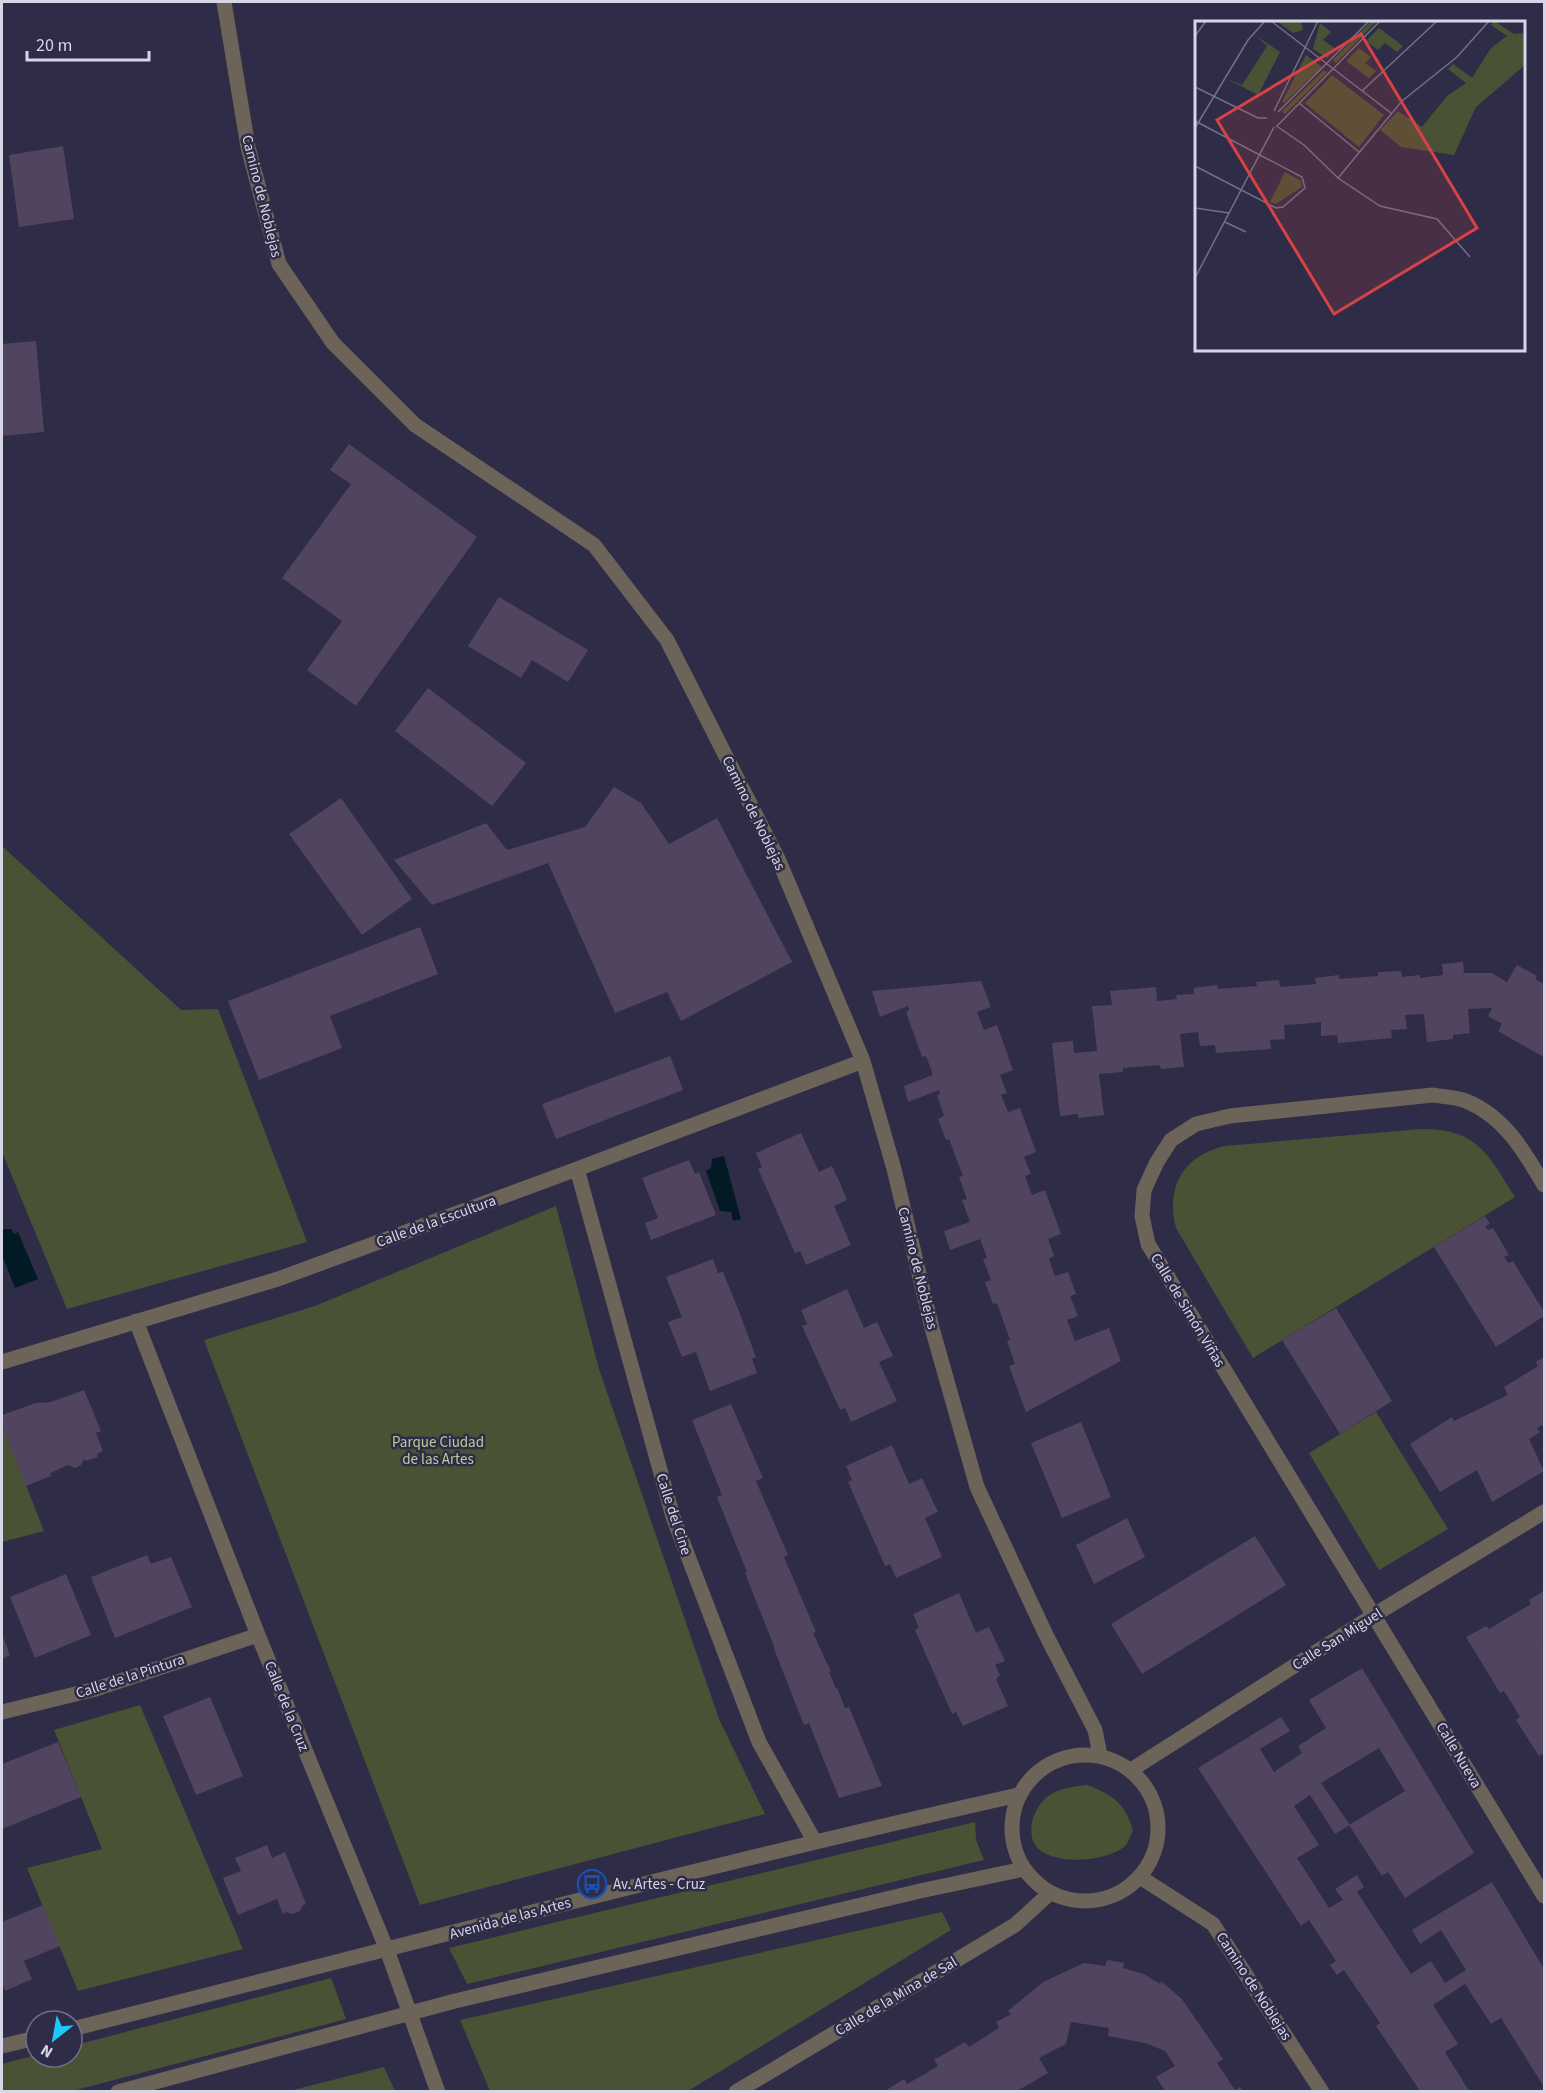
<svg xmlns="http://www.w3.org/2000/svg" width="1546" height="2093" viewBox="0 0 1546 2093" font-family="'Source Sans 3',sans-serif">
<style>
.green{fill:#4a5236}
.water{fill:#021a24}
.building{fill:#51445f}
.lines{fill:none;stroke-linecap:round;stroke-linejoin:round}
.minor{stroke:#6c6458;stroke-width:15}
.labels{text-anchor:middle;stroke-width:5;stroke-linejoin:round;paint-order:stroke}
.street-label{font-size:15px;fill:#d6d6e7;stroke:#2f2c47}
.park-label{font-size:15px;fill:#bccd95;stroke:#2f2c47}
.poi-label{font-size:15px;fill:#d6d6e7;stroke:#2f2c47;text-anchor:start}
.inset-road{fill:none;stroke:#727087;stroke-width:1.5}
.view{fill:#d64245;fill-opacity:0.15;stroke:#d64245;stroke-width:3}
.inset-edge{fill:none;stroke:#d6d6e7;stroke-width:3}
</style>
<rect width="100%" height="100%" fill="#2f2c47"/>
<path class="green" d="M2,846L181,1010L218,1009L307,1242L67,1309L2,1152Z
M1421,1129C1478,1129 1488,1154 1515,1197L1253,1358L1176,1228C1165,1187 1184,1155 1225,1146Z
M556,1206L599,1369L719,1719L765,1814L420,1905L204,1340L315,1306Z
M1376,1412L1448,1529L1379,1570L1309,1453Z
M2,1424L44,1531L2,1542Z
M140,1705L243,1949L78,1991L27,1868L102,1849L54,1730Z
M1087,1785C1113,1795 1125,1803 1133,1830C1131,1834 1129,1842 1125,1846C1107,1862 1050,1867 1035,1845C1030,1837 1031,1826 1033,1818C1043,1791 1061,1788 1087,1785Z
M975,1822L976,1840L984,1860L467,1984L449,1948Z
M942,1912L951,1930L688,2091H490L460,2020Z
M331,1978L346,2019L72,2091H2V2064L36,2055V2057H72V2046Z
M384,2067L395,2091H289Z"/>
<path class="water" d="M724,1156L741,1219L733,1221L731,1212L720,1211L706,1171L711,1168L712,1159Z
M5,1229H11L14,1234L18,1232L38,1279L15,1288L2,1255V1231Z"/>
<path class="building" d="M63,146L74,219L19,227L9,155Z
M36,341L44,432L2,436V344Z
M349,444L477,537L356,706L307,670L342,621L282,578L351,484L330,470Z
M499,597L588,650L568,682L532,660L521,678L468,646Z
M428,688L526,763L492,806L395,731Z
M614,787L641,803L669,844L717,818L792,962L681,1021L667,992L615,1013L548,863L432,905L394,860L486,823L507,850L585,827Z
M341,798L412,899L362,935L289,834Z
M420,927L438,974L330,1016L342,1048L259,1080L228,1001Z
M1463,962L1464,973H1492L1507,982L1517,965L1537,976L1535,979L1544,984V1054L1542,1056L1498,1031L1502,1024L1488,1016L1492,1008H1490L1468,1009L1470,1033L1453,1035V1039L1427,1042L1424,1014L1405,1015L1407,1029L1391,1030L1392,1038L1338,1043L1337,1035L1321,1036V1022L1302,1024L1284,1025L1285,1039L1270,1040L1271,1049L1216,1053L1215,1045L1200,1046L1198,1032L1180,1034L1184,1067L1161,1069L1160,1065L1123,1068V1072L1099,1074L1104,1115L1078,1118V1114L1060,1116L1052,1043L1073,1041L1074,1053L1097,1051L1092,1006L1112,1005L1110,991L1156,987L1157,1001L1177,999L1176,995L1194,994V988L1217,985L1218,989L1257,986L1256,982L1279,980L1280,987L1316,984L1315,978L1339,975V979L1378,976V972L1401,971L1402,977L1420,975V978L1443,975L1442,964Z
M981,981L991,1007L977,1012L984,1030L997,1025L1013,1070L1000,1075L1007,1093L1001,1095L1008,1112L1020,1108L1036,1152L1024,1157L1031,1174L1025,1176L1032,1195L1045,1190L1061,1234L1048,1239L1054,1256L1049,1259L1055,1276L1068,1272L1076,1294L1070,1296L1078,1316L1067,1320L1075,1341L1109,1328L1121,1361L1026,1412L1009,1366L1015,1364L1007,1341L1010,1340L997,1303L993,1304L985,1282L991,1280L983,1259L987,1258L980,1239L950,1250L944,1231L970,1222L962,1200L967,1199L959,1177L963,1176L949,1139L946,1140L938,1119L944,1116L937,1095L940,1094L939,1090L908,1102L904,1086L933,1075L926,1056L922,1057L906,1012L909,1010L908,1006L880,1017L872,991Z
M670,1056L683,1090L556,1139L542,1104Z
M801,1133L819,1172L832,1166L840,1183L847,1200L834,1206L851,1245L806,1265L800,1251L795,1253L758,1169L762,1167L756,1153Z
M689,1160L695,1174L699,1172L716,1215L651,1240L645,1223L658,1218L642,1178Z
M1485,1216L1490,1224L1485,1226L1488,1230L1493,1228L1509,1255L1504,1257L1508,1263L1513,1261L1544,1312V1316L1496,1347L1434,1247Z
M713,1259L718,1273L723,1272L740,1314L756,1357L752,1359L757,1373L710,1391L696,1352L682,1357L668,1322L682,1317L666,1277Z
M847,1289L864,1328L877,1322L893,1356L879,1362L897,1401L851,1422L845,1408L840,1410L802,1326L807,1324L801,1310Z
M1336,1308L1392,1401L1340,1434L1282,1340Z
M1544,1357V1428L1542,1425L1537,1428L1540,1432L1529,1439L1544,1471L1492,1502L1477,1470L1440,1492L1410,1444L1452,1417L1454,1421L1508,1395L1504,1387L1538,1366L1536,1362Z
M84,1390L101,1431L96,1433L103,1451L97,1454L98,1457L86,1461L84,1459L81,1465L75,1468L68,1465L50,1473L51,1476L26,1486L2,1424V1415L36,1403L51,1402Z
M731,1404L763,1478L756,1481L788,1555L784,1557L816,1632L813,1633L831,1672H829L836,1689L837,1688L845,1708L849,1707L882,1786L839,1798L809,1723L804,1725L774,1649H775L745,1573L747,1572L717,1497L722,1495L692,1420Z
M1081,1422L1111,1497L1062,1518L1031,1443Z
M892,1445L909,1484L922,1478L938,1512L925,1518L942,1557L896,1578L890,1564L885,1566L848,1482L852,1480L846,1466Z
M1127,1518L1145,1557L1094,1584L1076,1545Z
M1255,1536L1286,1585L1142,1674L1111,1624Z
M147,1555L151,1564L171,1557L192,1607L115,1638L91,1577Z
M66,1574L91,1635L35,1658L10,1597Z
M1544,1591V1641L1542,1642L1544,1646V1758L1542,1754L1539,1756L1516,1720L1520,1717L1513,1705L1504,1691L1500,1693L1466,1637L1486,1626L1489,1629L1509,1617L1531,1604L1529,1600Z
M959,1593L976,1633L989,1627L1005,1661L995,1665L1000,1675L996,1679L1008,1706L963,1726L956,1712L952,1714L915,1630L919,1628L913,1614Z
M2,1634L10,1655L2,1659Z
M1362,1668L1474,1853L1405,1898L1388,1872L1382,1876L1349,1825L1405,1791L1379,1748L1321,1783L1350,1825L1335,1834L1310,1795L1294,1806L1319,1845L1297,1858L1329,1908L1343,1900L1335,1889L1357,1875L1364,1887L1357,1892L1411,1974L1431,1961L1445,1983L1466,1970L1441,1930L1420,1944L1412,1930L1492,1882L1544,1969V2087L1501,2018L1491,2024L1465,1984L1433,2005L1458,2044L1445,2052L1469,2091H1420L1376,2026L1380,2023L1344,1970L1337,1975L1330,1965L1336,1961L1309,1920L1301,1926L1198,1768L1281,1717L1290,1731L1260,1749L1274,1772L1302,1753L1298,1746L1326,1728L1309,1700Z
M210,1697L243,1776L196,1795L163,1716Z
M58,1742L81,1797L2,1829V1764Z
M267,1845L272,1858L285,1852L306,1904L302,1906L300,1911L292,1914L286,1912L283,1914L277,1899L238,1915L223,1878L241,1871L235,1858Z
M43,1905L60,1946L24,1961L32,1979L5,1991L2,1983V1922Z
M1107,1960L1124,1963L1123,1968L1144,1974L1160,1984L1161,1981L1182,1999L1223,2059L1217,2063L1235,2090L1240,2087L1243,2091H1165L1156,2077L1175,2066L1165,2051L1145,2043L1108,2036L1109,2028L1071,2022L1066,2044L1039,2058L1048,2073L1017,2091H885L904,2079L907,2084L923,2075L938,2066L934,2060L965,2042L969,2047L999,2028L996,2022L1011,2014L1008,2011L1043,1982L1084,1963L1105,1966Z"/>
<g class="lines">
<path class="minor" d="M224,2L248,147L279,264L333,343L415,425L594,545L667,640L779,861L863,1061L894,1169L932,1328L977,1487L1046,1635L1095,1730L1100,1755
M577,1169L673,1517L759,1742L815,1842
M1544,1185C1524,1151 1505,1117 1466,1101C1457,1097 1443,1097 1433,1095L1230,1116L1196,1124L1171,1140L1157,1162L1144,1190L1142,1216L1148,1244L1544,1896
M136,1321L258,1635L387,1950L438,2092
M2,1362L278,1279L577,1169L863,1061
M2,1712L96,1689L258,1635
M1012 1828a73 73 0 1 1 146 0a73 73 0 1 1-146 0Z
M1131,1770L1374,1615L1544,1512
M1140,1877L1213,1924L1322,2092
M72,2029C387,1950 701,1866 1018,1795
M2,2046L36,2038
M118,2092L455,2001L920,1891L1024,1869
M736,2092L1015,1925L1050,1893"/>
</g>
<defs>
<g id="bus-ring" transform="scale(1.5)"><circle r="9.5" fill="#2f2c47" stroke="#1a4fb4" stroke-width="1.5"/><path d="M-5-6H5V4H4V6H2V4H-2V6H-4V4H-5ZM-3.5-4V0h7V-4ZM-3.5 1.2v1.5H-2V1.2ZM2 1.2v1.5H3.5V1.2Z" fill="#1a4fb4"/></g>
</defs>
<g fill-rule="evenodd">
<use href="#bus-ring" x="592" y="1884"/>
</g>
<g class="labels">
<g class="street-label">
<text transform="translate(262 196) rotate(76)" y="5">Camino de Noblejas</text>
<text transform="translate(754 813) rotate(64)" y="5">Camino de Noblejas</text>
<text transform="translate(436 1221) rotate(-20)" y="5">Calle de la Escultura</text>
<text transform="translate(918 1268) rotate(76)" y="5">Camino de Noblejas</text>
<text transform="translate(1188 1310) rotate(59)" y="5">Calle de Simón Viñas</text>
<text transform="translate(674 1514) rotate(72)" y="5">Calle del Cine</text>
<text transform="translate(1337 1639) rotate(-32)" y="5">Calle San Miguel</text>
<text transform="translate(130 1676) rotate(-18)" y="5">Calle de la Pintura</text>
<text transform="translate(287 1706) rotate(68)" y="5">Calle de la Cruz</text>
<text transform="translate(1459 1755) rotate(59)" y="5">Calle Nueva</text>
<text transform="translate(510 1918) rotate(-15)" y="5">Avenida de las Artes</text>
<text transform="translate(1254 1986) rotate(57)" y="5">Camino de Noblejas</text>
<text transform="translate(896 1996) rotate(-31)" y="5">Calle de la Mina de Sal</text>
</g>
<g class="park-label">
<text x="438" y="1447">Parque Ciudad<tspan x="438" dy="17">de las Artes</tspan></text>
</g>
<g class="poi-label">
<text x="613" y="1889">Av. Artes - Cruz</text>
</g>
</g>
<g transform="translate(1195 21)">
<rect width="330" height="330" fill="#2f2c47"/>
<path d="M106,0L108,9L98,12L83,1ZM176,0H182L141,42L138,39ZM299,0L319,13L330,12V44L281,86L259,134L206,126L185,109L203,90L227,106L252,75L271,62L253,48L258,43L277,57L296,27L312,15L296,4ZM125,2L136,11L128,19L141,28L132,37L118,28ZM184,7L208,25L202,31L190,22L183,29L171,20ZM61,15L85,31L63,74L32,58L47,64L72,25ZM164,27L176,36L170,42L181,50L174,57L151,40ZM111,34L127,46L89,82L87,81ZM129,49L132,52L90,93L87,90ZM137,54L189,94L164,126L110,82ZM90,151L106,160L107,166L81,183L75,181Z" fill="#4a5236"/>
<path class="inset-road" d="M76,0L196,92M0,15L11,0M0,66L63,97H72M167,70L242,0M104,82L164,131M79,90L123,0M83,91L174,0M0,100L107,156L110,167L88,186L81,187L0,145M81,106L185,0M83,106L109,124L143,157L185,185L242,198L275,236M0,107L53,19L70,0M143,157L207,80L262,36L294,0M0,187L34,192M30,201L51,211M0,257L79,106"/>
<path class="view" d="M166,13L282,207L139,293L22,99Z"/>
<rect width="330" height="330" class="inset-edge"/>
</g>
<rect width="1546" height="2093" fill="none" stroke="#d6d6e7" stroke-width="6"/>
<g transform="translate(54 2039) rotate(211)"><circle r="28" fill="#2f2c47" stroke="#727087" stroke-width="1.5"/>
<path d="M0-4.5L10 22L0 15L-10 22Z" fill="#1cc9fc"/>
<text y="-9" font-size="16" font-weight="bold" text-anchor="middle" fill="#d6d6e7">N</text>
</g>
<path d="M27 51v9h122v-9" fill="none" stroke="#d6d6e7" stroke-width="3"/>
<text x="36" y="51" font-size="18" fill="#d6d6e7" stroke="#2f2c47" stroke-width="4.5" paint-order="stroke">20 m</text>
</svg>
